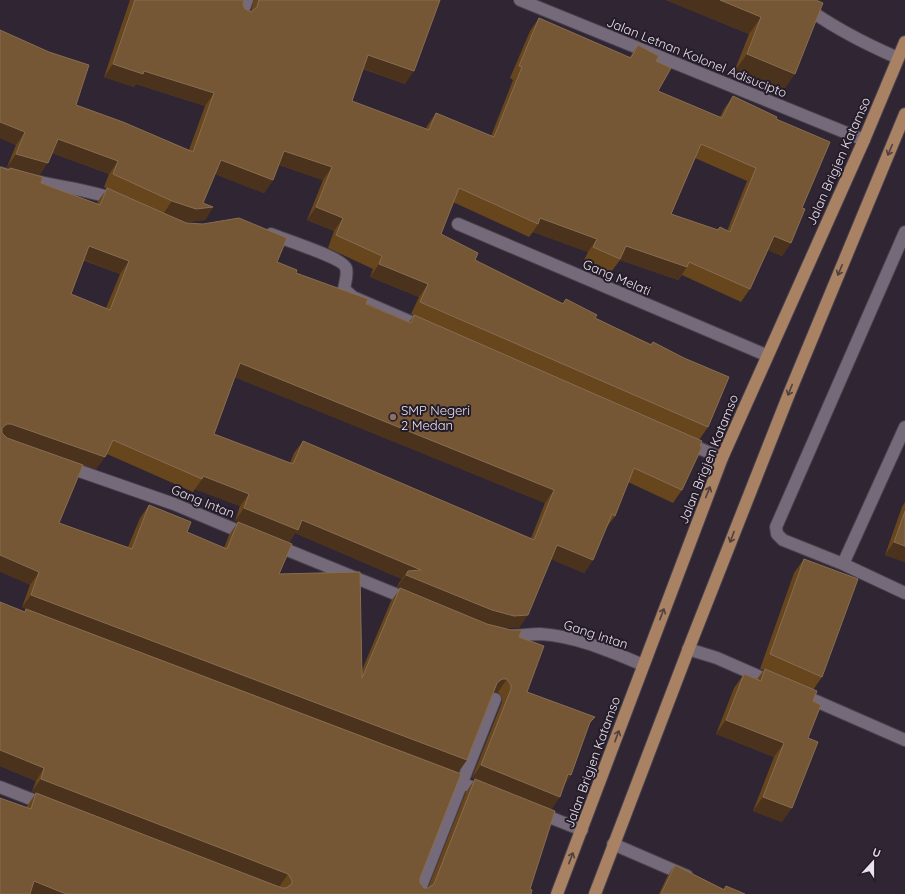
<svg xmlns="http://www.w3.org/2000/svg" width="905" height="894" viewBox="0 0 905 894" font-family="Quicksand,sans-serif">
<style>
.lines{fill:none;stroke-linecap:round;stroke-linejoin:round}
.lane-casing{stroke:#49414d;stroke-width:14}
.street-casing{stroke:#49414d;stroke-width:14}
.secondary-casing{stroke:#49414d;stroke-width:14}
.primary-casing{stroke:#49414d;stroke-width:14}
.lane{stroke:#756a7a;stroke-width:12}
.street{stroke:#756a7a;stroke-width:12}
.secondary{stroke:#756a7a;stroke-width:12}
.primary{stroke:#a98264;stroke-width:12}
.wall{fill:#67461e;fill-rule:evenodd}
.shaded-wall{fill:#4b321d}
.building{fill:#755735;stroke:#876d51;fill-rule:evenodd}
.oneway{stroke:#53403e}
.education-dot{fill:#8d6e63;stroke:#251c29;stroke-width:1.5}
.labels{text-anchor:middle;stroke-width:4;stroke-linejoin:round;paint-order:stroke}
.street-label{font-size:13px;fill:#e9e3ec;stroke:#251c29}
.poi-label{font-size:13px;fill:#e9e3ec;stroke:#251c29;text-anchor:start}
</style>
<rect width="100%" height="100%" fill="#2f2533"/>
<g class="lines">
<g class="lane-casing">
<path id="lane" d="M688,649L717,658L774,683
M800,694L905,740"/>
</g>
<g class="street-casing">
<path id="street" d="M796,0C828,25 861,42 898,58
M241,17L247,0
M0,173C39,185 79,186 117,200
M458,224L766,355
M905,232L776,527L777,534L783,540L843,564L905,593
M271,234C283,239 343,258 346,268C348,274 345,283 344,289L353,297L425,328
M687,443L722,458
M65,466L174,504L248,535
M275,545L410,600
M843,564L905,427
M503,636C516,637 528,634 540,634C576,636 610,651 643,665
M444,776L485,792
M0,787L46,805
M539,813L582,830
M613,844L687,876
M418,894L495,699"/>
</g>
<g class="secondary-casing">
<path id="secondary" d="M520,0L864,140"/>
</g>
<g class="primary-casing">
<path id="primary" d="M557,894L722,458L864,140L905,42
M595,894L692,640L789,394L905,114"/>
</g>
<use href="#lane" class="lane"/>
<use href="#street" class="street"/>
<use href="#secondary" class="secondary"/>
<use href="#primary" class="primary"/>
</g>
<path class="wall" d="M130,0H244L243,5L245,9L251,11L254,0H440L405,84L363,69L352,101L426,129L427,126L436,113L491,136L513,80L510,78L530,31L539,18L629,58L638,45L656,61L658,91L720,117L724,109L733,96L776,119L802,208L791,243L782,256L768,250L750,289L741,302L682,275L678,280L620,260L611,272L584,260L588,252L533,232L529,237L453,202L441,234L475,260L563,303L566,299L595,318L651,344L653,342L708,427L699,440L682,490L673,503L628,482L615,516L606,528L593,560L584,573L551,559L519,628H505L485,623L519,637L527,692L595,717L588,726L571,775L565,784L551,809L530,889L0,894L27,806L36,793L32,791L36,781L0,766V602L24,612L26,609L22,607L30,585L9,170L10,168L41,183L97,204L98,201L107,189L104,187L109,174L52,153L39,176L7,167L16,145L0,138V30L76,105L189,150L205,106L136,84L134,87L104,77ZM695,158L747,181L727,231L720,227L717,230L671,214ZM279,165L323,180L307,220L334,231L328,248L373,269L370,277L419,297L411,314L414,315L409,322L296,273L277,262L179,219L187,222L205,220L213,207L203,203L215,174L264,193L273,180ZM83,260L120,274L106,308L71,294ZM235,377L545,503L531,538L303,441L294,453L290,463L214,434ZM107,454L193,492L195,489L240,506L235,521L238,522L229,535L224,548L187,532L149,505L140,518L128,547L59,523L83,465L96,469ZM295,533L402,579L399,583L397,587L400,589L391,601L362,670L279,574L289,543ZM494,692H498L502,698V702L472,778L475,779L466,792L428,888H424L420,883V878L458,772L467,760Z
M666,0H816L783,91L734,72L749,34Z
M905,502V562L885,555L902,507Z
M804,559L822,677L813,690V701L808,738L782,822L753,811L774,757L716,734L734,688L744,674L757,679L764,670L760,669L794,573Z
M675,865L724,889L726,886L745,894H659L667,877Z"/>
<path class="shaded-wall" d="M666,0H720L761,17L749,34Z
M747,54L795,74L783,91L734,72Z
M368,55L414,71L405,84L359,67Z
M113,64L144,71L214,93L205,106L136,84L134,87L104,77Z
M0,122L25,132L16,145L0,138Z
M58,139L118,161L109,174L49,152Z
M284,151L332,167L323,180L276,164Z
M16,154L48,163L39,176L7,167Z
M221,160L273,180L264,193L212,173Z
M172,201L213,207L205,220L187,222L163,214Z
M316,207L343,218L334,231L307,220Z
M540,218L597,239L588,252L533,232L538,224Z
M774,236L791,243L782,256L765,249Z
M89,246L129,261L120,274L80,258Z
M626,246L687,267L678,280L620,260Z
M379,264L428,284L419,297L370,277Z
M240,363L554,490L545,503L231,376Z
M7,424H11L105,457L96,469L2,437H0L2,428Z
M203,476L249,494L240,506L195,489L202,479Z
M244,508L302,520L528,615L519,628H505L483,623L397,587L406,575L408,571L402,579L295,533L289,543L235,521Z
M894,542L905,546V562L885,555Z
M557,545L593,560L584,573L548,558Z
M0,555L39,572L30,585L0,572Z
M31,595L467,760L458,772L22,607Z
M502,679H507L498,692H494L497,683Z
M726,720L784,743L774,757L716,734Z
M0,750L44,768L36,781L0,766Z
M481,765L560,797L551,810L472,778Z
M568,774L571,775L562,788Z
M41,779L288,874L279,887L32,791Z
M763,797L792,808L782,822L753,811Z
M34,881L66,894H25Z"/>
<path class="building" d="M135,0H244L243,5L245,9L251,12L257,7L259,0H440L414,71L368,55L352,101L429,130L436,113L494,137L522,67L519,66L539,18L631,58L638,45L659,56L656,61L671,68L658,91L722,118L733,96L777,117L776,119L830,142L802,208L805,209L791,243L774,236L750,289L689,262L687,267L626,246L620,259L593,247L597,239L540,218L538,224L459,188L441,234L478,253L475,260L563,304L566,299L597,315L595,318L651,345L653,342L684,358L729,377L708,427L420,302L428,284L379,264L382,256L336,235L343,218L316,207L332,167L284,151L273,180L221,160L203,203L213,207L196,209L172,201L113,174L118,161L58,139L48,163L16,154L25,132L0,122V30L49,52L89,65L76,105L123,122L193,152L214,93L144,71L143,74L113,64ZM701,144L756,168L730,232L720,227L718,230L671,214Z
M720,0H816L823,3L795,74L747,54L761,17Z
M0,167L9,170L10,168L43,177L41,183L100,205L107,188L186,223L203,224L239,218L287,238L277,262L297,270L296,273L368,299L366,304L411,323L414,315L702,441L700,446L702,447L682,490L634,468L615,516L612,514L593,560L557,545L528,615L514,616L492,610L406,575L408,571L421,570L302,520L298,530L244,508L249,494L203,476L202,479L113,440L105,457L11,424H7L2,428V433L7,438L83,465L59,523L132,549L149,505L191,522L187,532L227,549L238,522L292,544L279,574L360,572L362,678L400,588L487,624L511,630H522L519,637L544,646L527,692L595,717L590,722L571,775L568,774L560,797L481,765L511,689V685L507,679H502L497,683L467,760L31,595L39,572L0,555ZM89,246L129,261L110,310L71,294ZM240,363L554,490L534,540L303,441L293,464L214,434Z
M905,511V546L894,542Z
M804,559L858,579L822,677L770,654Z
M0,602L25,612L26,609L461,774L420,878V883L424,888H428L434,884L475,779L555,811L530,889L532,890L531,894H66L34,881L30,894H0V798L31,809L36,793L282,888H286L292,884V880L288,874L41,779L44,768L0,750Z
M765,669L817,691L813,701L821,705L808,738L818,742L792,808L763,797L784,743L726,720L744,674L761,681Z
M675,865L724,890L726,886L745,894H661Z"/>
<defs><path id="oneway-shaft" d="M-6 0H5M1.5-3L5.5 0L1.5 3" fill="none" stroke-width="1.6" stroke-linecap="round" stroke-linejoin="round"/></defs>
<g class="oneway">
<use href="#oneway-shaft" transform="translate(890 150) rotate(113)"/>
<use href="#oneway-shaft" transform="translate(840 270) rotate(113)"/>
<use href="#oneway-shaft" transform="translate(790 390) rotate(112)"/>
<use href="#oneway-shaft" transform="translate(708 492) rotate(-68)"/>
<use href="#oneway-shaft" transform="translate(732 537) rotate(111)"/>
<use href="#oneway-shaft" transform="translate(662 614) rotate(-69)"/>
<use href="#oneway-shaft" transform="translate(617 736) rotate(-70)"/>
<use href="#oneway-shaft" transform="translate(571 858) rotate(-69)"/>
</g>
<circle class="education-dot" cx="393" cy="417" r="4"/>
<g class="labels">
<g class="street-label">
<text transform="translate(697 57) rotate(22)" y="5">Jalan Letnan Kolonel Adisucipto</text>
<text transform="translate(838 161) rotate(-66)" y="5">Jalan Brigjen Katamso</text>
<text transform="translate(617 277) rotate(23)" y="5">Gang Melati</text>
<text transform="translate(708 459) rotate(-68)" y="5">Jalan Brigjen Katamso</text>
<text transform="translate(203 501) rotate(22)" y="5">Gang Intan</text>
<text transform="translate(596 634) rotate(18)" y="5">Gang Intan</text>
<text transform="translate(592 762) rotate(-70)" y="5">Jalan Brigjen Katamso</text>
</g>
<g class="poi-label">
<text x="401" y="415">SMP Negeri<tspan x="401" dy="15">2 Medan</tspan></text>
</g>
</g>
<g transform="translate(873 862) rotate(21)" stroke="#251c29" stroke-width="3" paint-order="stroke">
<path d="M0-3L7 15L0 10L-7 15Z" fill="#e9e3ec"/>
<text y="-6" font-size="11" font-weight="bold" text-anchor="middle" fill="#e9e3ec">U</text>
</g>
</svg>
